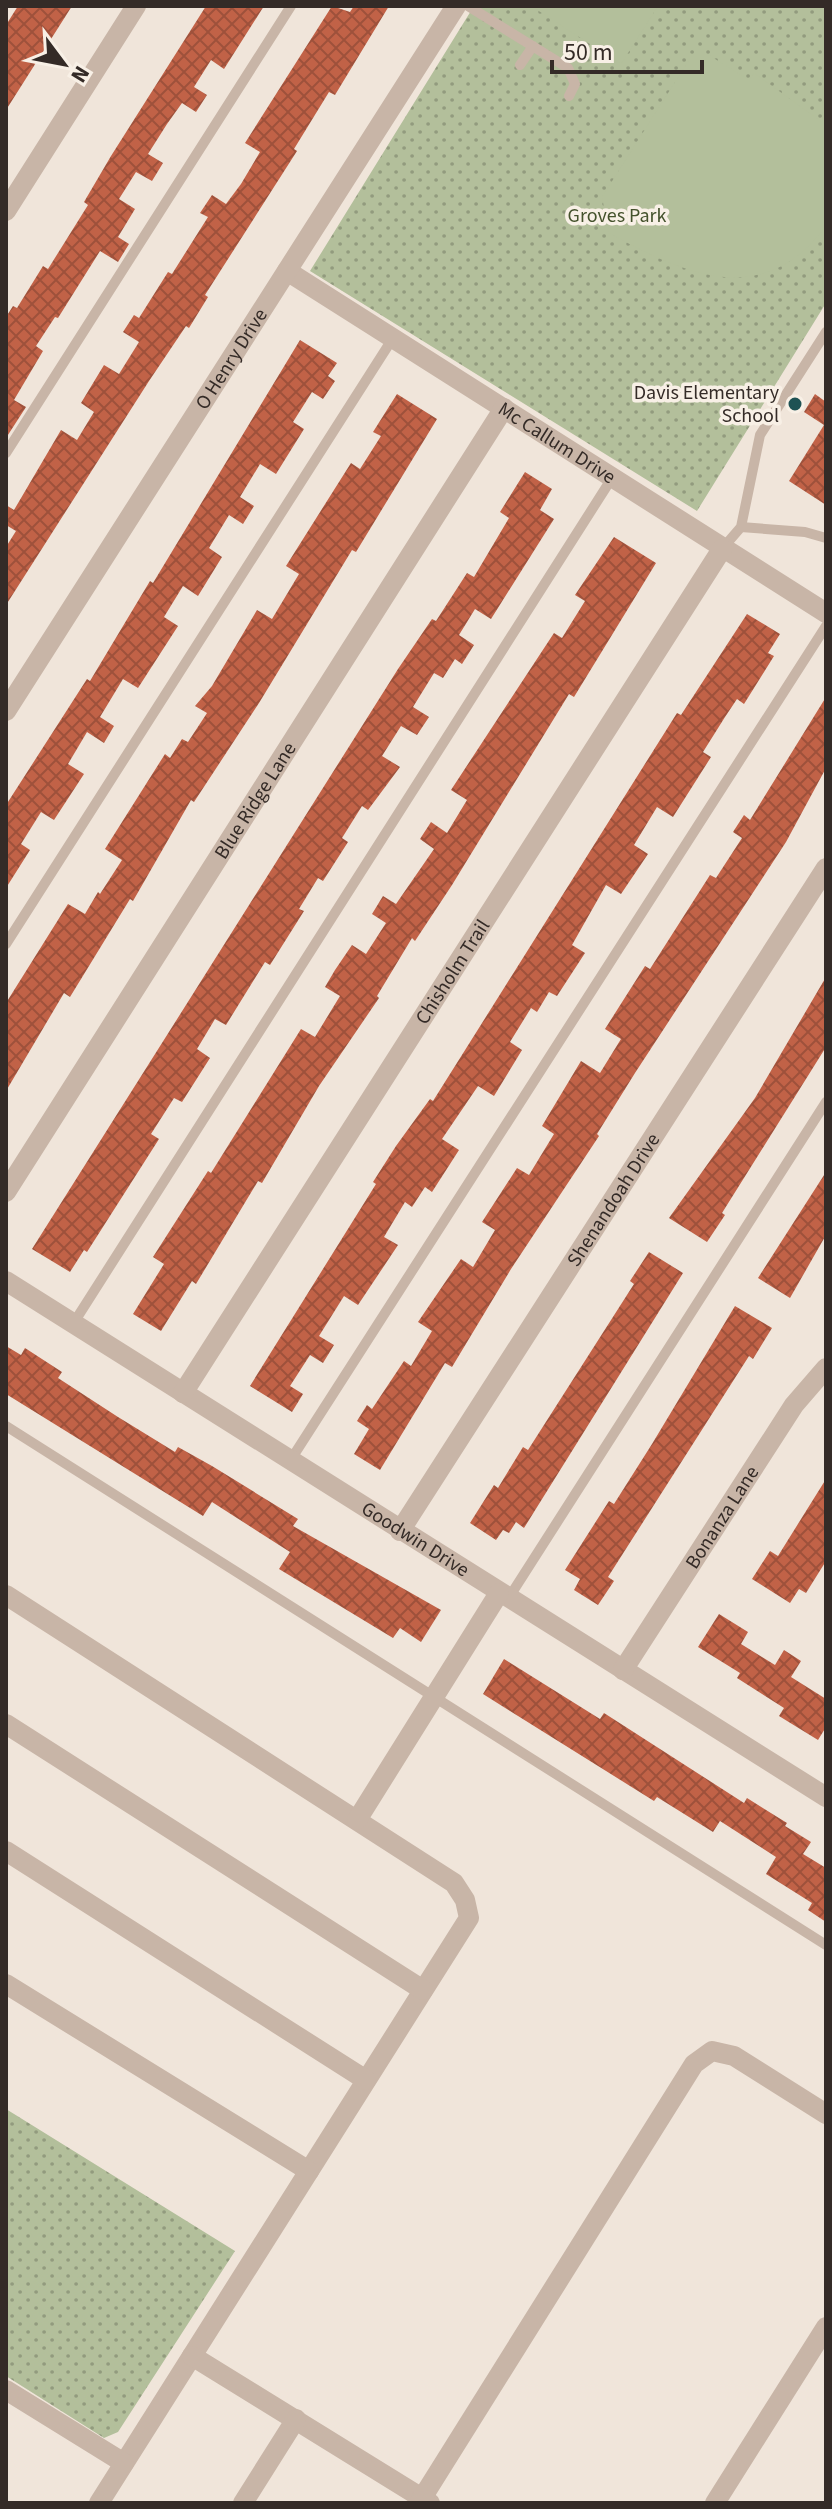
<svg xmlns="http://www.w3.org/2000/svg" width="832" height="2509" viewBox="0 0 832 2509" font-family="'Source Sans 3',sans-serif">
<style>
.park{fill:url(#park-dots)}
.pitch{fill:#b3bf9b}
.building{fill:url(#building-cross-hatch)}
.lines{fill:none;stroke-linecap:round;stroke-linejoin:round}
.service{stroke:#c8b5a7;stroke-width:10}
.minor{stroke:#c8b5a7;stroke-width:20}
.poi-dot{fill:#1e5254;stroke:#f8f0e6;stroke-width:3}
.labels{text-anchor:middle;stroke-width:7;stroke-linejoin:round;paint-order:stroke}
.park-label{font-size:20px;fill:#44522c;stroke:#f8f0e6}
.street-label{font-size:20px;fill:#342b27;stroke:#f8f0e6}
.poi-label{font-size:20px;fill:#342b27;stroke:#f8f0e6;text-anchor:end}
</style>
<defs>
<pattern id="park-dots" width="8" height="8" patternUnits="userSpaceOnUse" patternTransform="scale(2)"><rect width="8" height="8" fill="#b3bf9b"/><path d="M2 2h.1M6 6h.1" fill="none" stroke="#929b7e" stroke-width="1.8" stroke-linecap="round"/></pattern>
<pattern id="building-cross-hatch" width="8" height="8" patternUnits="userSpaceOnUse" patternTransform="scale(2)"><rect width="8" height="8" fill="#c16247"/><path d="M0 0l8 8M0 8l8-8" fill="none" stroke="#9e513b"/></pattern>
</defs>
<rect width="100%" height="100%" fill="#f0e5da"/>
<path class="park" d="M474,6H826V303L697,511L310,271Z
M6,2109L235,2251L118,2432L104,2438L6,2376Z"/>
<path class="pitch" d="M531,6H658L621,64Z
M707,54L749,80L754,73L826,125V226C763,311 684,274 609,233L602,197L689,60Z"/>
<path class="building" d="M18,6H72L6,110V25Z
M206,6H264L224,69L211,60L194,87L207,95L196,112L182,103L167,124L148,154L163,163L152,181L136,172L119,199L135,209L118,237L129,244L118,262L100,251L58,318L55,317L36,346L43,351L14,400L26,407L6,438V317L13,306L17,308L43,266L48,269L88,205L84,202L111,156Z
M332,6L350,12L354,6H389L335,95L329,92L294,149L297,151L205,295L208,297L189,328L186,326L149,381L6,605V547L16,531L6,525V505L14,510L61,430L77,440L94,412L81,403L104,365L119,374L139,342L123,332L134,315L139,318L168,272L172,274L208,217L200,213L212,195L226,204L241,184L260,152L245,143Z
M300,340L337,363L328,376L335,381L323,399L312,392L293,422L304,429L276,474L260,464L240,497L254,506L243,524L229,515L209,548L222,557L198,596L183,586L164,617L178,626L138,688L123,679L100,717L114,726L104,743L87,732L68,764L84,774L54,820L41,812L21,844L30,850L6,888V805L87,679L90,681L150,581L153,583Z
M397,394L437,419L356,552L352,550L259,703L194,802L191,800L133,901L130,899L70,997L64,993L6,1091V1003L68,904L85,914L98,892L100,894L122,860L105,849L165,754L170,758L182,739L188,742L207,713L195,706L212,686L257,610L272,619L299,574L286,566L351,463L360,469L381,436L373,432Z
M815,394L826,402V505L789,481L824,425L804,412Z
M525,472L552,489L540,510L554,519L491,619L475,609L459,635L474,645L462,664L455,659L443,678L434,673L413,707L429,717L417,735L401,726L382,756L400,767L368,810L362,806L342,838L348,842L323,881L318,878L299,909L304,911L270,965L265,962L226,1025L215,1019L197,1049L210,1058L182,1102L174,1098L151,1134L159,1139L87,1252L84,1250L70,1272L32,1249L398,669L432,619L436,621L467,573L474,577L509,518L500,512Z
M614,537L656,563L574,697L569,694L452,885L415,941L412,938L377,996L379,998L319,1086L262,1183L258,1181L196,1284L192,1281L161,1331L133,1314L164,1264L153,1257L208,1171L211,1173L301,1029L315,1037L340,996L325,987L335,970L352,945L366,954L386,923L372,914L383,896L396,904L434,849L420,839L431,822L447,833L467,800L451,790L554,633L562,638L585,601L575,595Z
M747,614L780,634L768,653L774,656L744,704L737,699L725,717L703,752L711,757L673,817L657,807L634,845L648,854L621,894L606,885L572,945L585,953L557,996L549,992L537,1012L531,1008L510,1042L522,1050L494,1096L478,1086L442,1139L459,1150L432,1192L425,1187L412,1207L405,1202L384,1237L398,1245L358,1305L344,1296L319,1336L334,1345L323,1363L310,1355L290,1386L303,1394L292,1412L250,1386L376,1184L373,1182L396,1146L430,1099L433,1101L677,713L681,715Z
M826,697V768L786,842L635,1073L597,1134L599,1136L511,1269L452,1367L445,1363L380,1470L354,1454L369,1429L357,1421L367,1405L372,1409L404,1361L411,1366L432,1331L418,1322L461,1259L473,1267L495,1230L482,1222L517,1168L529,1175L554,1134L542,1126L581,1061L600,1073L621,1039L605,1029L645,966L650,969L710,875L716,878L742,838L733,832L744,815L750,820Z
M826,977V1047L722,1213L725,1215L707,1242L669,1218L755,1098Z
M826,1172V1235L790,1298L758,1278Z
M649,1252L683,1273L524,1528L516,1522L509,1533L503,1530L496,1540L470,1523L494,1485L498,1488L523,1447L528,1450L634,1284L630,1281Z
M735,1306L772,1328L753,1359L749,1356L608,1577L614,1581L598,1605L574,1590L580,1579L565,1570L609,1501L614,1504L652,1444Z
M6,1346L21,1355L25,1348L62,1372L58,1378L118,1417L175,1452L178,1447L212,1466L298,1519L293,1526L441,1610L421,1642L400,1628L393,1638L279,1569L290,1552L212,1502L203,1516L6,1394Z
M826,1479V1561L806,1593L799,1589L790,1603L752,1579L770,1551L778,1556Z
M719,1614L748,1632L741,1644L775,1665L784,1650L801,1661L791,1677L826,1699V1727L818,1740L779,1716L784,1708L737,1678L740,1673L698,1647Z
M504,1659L600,1719L604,1713L744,1803L747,1798L787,1823L785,1826L811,1842L803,1854L826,1868V1922L808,1910L812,1903L766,1874L776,1857L720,1821L713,1832L657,1797L654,1801L483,1694Z"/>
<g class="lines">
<path class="service" d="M468,6L568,68L575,84L569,96
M520,65L533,46
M6,453L291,6
M741,527L805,532L826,538
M722,549L741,527L760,435L826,332
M6,944L393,338
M73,1324L612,478
M6,1426L826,1945
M290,1461L826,626
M508,1599L826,1102"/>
<g class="minor">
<path d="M6,211L136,6"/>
<path id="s1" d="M287,271L826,613"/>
<path id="s2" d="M6,711L456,6"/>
<path id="s3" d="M6,1192L504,408"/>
<path id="s4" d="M6,1281L826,1797"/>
<path id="s5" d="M183,1393L722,549"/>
<path id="s6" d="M400,1531L826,868"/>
<path d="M6,1595L454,1883L465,1900L469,1918L99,2503"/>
<path id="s7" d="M623,1670L794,1405L826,1368"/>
<path d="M6,1724L423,1990"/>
<path d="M357,1820L499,1593"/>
<path d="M6,1851L366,2080"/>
<path d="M6,1984L309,2171"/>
<path d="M192,2356L430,2503"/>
<path d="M6,2390L124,2463"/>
<path d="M243,2503L296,2419"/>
<path d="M419,2503L694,2064L712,2051L734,2056L826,2114"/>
<path d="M715,2503L826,2327"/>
</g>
</g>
<circle class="poi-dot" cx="795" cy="404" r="8"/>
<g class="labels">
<g class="park-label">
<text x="617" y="222">Groves Park</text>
</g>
<g class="street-label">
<text dy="7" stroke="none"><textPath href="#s2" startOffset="418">O Henry Drive</textPath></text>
<text dy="7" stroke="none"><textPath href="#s1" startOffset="320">Mc Callum Drive</textPath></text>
<text dy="7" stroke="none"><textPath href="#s3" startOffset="464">Blue Ridge Lane</textPath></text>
<text dy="7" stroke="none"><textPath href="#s5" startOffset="500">Chisholm Trail</textPath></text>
<text dy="7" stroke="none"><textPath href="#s6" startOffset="394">Shenandoah Drive</textPath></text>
<text dy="7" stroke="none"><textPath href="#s7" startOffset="182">Bonanza Lane</textPath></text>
<text dy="7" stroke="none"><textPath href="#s4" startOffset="484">Goodwin Drive</textPath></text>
</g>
<g class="poi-label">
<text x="779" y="399">Davis Elementary<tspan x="779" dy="23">School</tspan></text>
</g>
</g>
<rect width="832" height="2509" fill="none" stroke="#342b27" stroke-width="16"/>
<g transform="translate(64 64) rotate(122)" stroke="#f8f0e6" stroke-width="6" paint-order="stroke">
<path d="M0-6L14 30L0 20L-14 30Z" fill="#342b27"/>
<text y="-12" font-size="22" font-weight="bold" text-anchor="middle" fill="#342b27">N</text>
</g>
<path d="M552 60v12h150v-12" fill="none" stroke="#342b27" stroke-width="4"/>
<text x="564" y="60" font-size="24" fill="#342b27" stroke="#f8f0e6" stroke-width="6" paint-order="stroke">50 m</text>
</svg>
